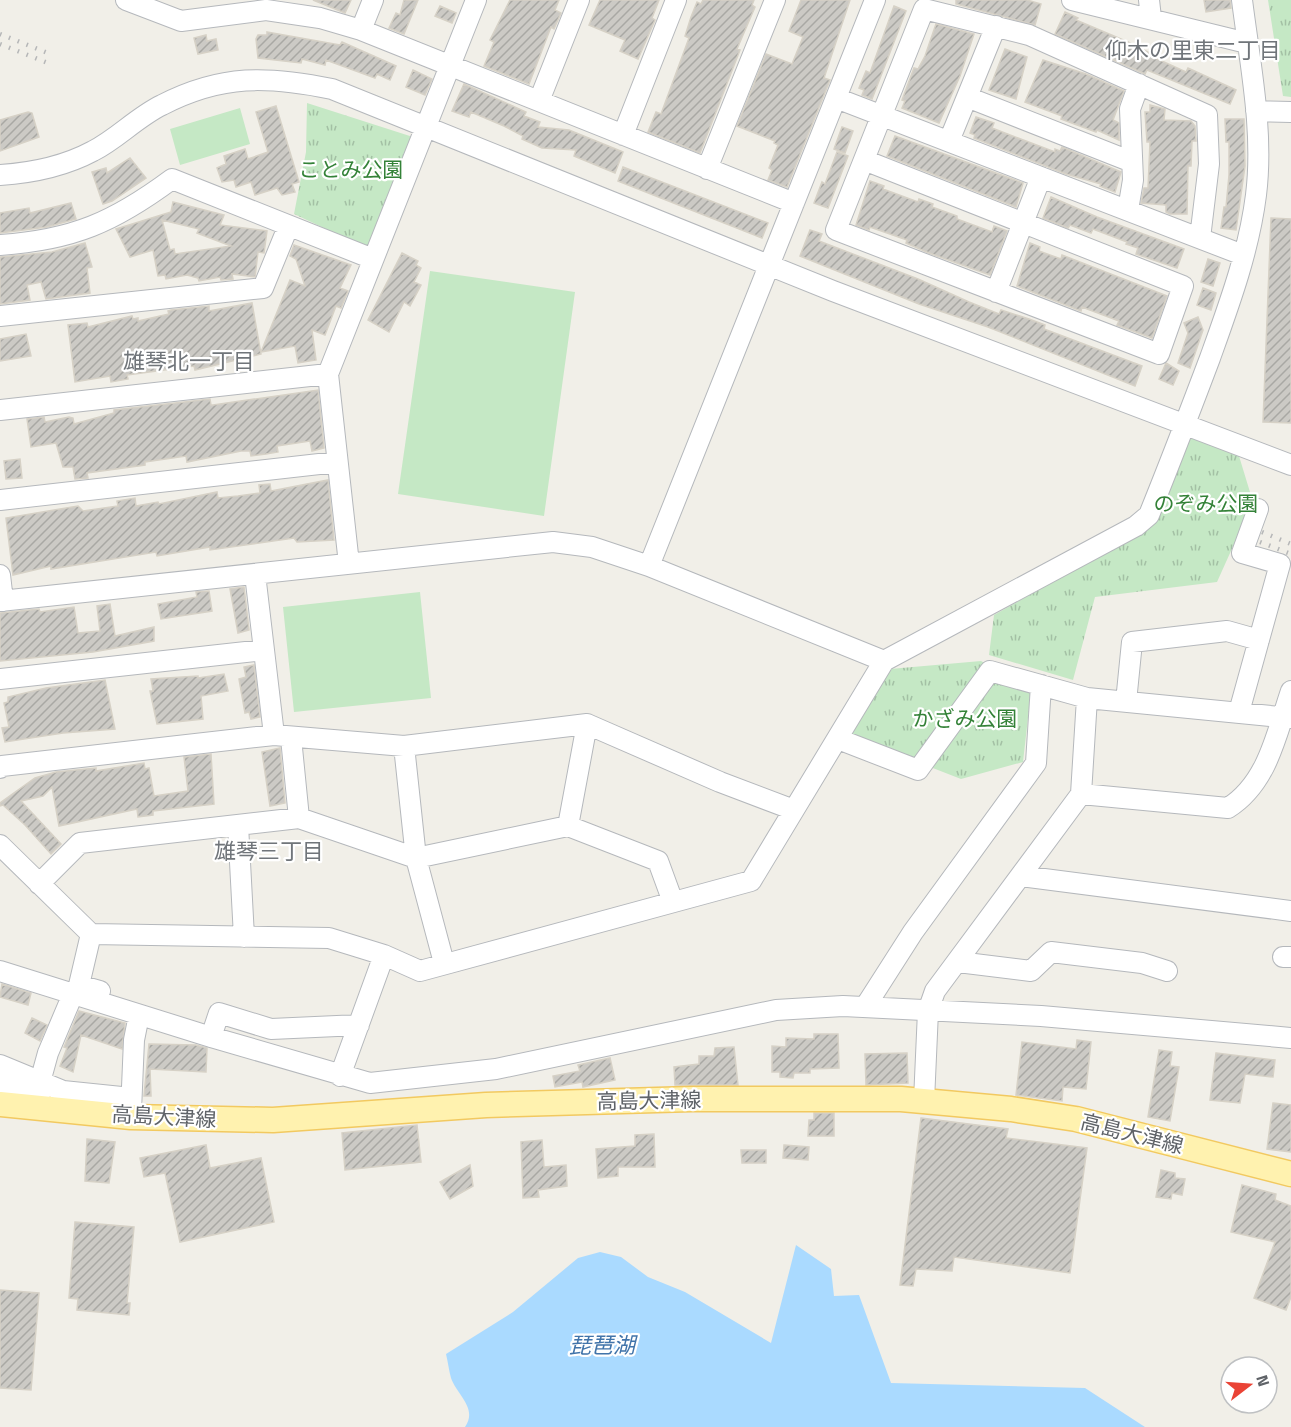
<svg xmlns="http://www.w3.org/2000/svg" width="1291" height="1427" viewBox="0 0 1291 1427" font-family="'Titillium Web','Noto Sans JP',sans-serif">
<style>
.park{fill:url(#park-tufts)}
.pitch{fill:#c5e8c5}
.water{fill:#aadaff}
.building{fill:url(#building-hatch);stroke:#d6d1c6;stroke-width:1.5;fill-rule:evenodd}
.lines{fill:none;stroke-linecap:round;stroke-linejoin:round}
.minor-casing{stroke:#b5b8bc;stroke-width:22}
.major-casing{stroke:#f2c960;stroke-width:27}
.minor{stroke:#fff;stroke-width:20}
.major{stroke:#fff2af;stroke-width:24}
.rail{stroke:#b6b7b8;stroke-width:4.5;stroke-dasharray:1.5 8;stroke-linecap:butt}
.labels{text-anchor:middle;stroke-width:4.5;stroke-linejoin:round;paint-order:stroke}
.park-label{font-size:21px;fill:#348238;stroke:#fff}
.street-label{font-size:21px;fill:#5f6368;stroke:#fff}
.neighbourhood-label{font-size:22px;fill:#70757a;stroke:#fff}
.water-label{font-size:22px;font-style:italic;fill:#4174aa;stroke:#fff}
</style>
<defs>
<pattern id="park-tufts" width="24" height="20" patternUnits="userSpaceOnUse" patternTransform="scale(1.5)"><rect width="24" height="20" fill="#c5e8c5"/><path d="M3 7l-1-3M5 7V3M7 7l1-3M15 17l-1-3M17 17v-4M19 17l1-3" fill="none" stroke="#a3c0a4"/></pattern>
<pattern id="building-hatch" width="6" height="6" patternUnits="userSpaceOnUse" patternTransform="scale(1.5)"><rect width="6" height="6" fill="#cccac5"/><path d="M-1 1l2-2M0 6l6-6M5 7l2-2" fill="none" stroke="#a9a8a4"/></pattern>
</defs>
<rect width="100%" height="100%" fill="#f1efe8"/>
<path class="park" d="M1268,0H1291V97L1283,96Z
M307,103L413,137L371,250L294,214L306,152Z
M1190,437L1239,456L1253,502L1217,582L1095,597L1073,680L989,655L994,615L1153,525Z
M981,661L1031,691L1023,762L961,779L848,735L890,669Z"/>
<path class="pitch" d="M240,108L250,144L180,165L170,129Z
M430,271L575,292L544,516L398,494Z
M420,592L431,698L294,712L283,607Z"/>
<path class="water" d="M796,1245L831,1269L834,1296L859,1295L891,1383L1085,1388L1145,1427H465C478,1408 457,1395 451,1378C449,1371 448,1362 446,1354L513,1312L578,1258L600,1252L621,1257L648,1277L685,1292L771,1343Z"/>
<path class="building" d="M313,0H351L345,13Z
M404,0H418L404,34L389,28L396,13L400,15Z
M510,0H559L555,10L561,13L554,29L551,27L529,84L484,66L494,42L490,40Z
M600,0H659L652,18L655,20L638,59L620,51L625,40L589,25Z
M703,0H754L752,5L755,7L737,49L740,50L700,153L648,132L656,112L661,114L689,38L685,36L691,17L697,2L701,4Z
M801,0H850L824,78L830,80L787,187L768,180L772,170L769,168L778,145L774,143L775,141L737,126L766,54L792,64L803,37L789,31Z
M956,0H1027L1041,4L1035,25L956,4Z
M1204,0H1230L1231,8L1206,12Z
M440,6L456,13L452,23L435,16Z
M894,6L906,11L872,99L862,95L864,90L859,88L866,71L870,73Z
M1065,12L1078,18L1076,20L1128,42L1154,55L1153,57L1186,72L1188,68L1236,90L1230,104L1147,70L1145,74L1055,34Z
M936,24L974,34L960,76L939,123L902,108L905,101L902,100L914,68L918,69L925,56Z
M267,32L340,45L342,42L396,66L390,80L377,74L375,78L326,60L325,65L302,59L301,63L258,58L256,39L258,35H267Z
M206,35L207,41L216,39L218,50L198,54L194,38Z
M1005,49L1027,57L1016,99L989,90Z
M1043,60L1086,74L1124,91L1113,120L1119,123V140L1097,130L1096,132L1061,119L1062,116L1025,102Z
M413,70L432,79L425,95L406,87Z
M464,84L526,112L524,116L540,122L538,127L569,130L623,152L615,173L574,156L576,150L542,148L522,139L523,136L504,126L471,112L469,117L452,111Z
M1150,105L1165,109L1164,120L1191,121L1195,126L1196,141H1192L1191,166H1188L1187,214H1170L1166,212V205L1141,203L1144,188H1148L1150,142H1147L1145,112H1150Z
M276,106L299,182L292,184L295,192L282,195L277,188L255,195L251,182L236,187L234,180L222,182L217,168L226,164L224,156L245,149L248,159L268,152L256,112Z
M28,112L32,113L39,137L0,151V120Z
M976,117L994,123L992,128L1018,138L1055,152V149L1060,151L1062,147L1121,172L1115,192L1100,186L1101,184L1066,174L974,138L975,135L970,133Z
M1225,119H1244L1245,166L1236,230L1221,228L1224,207H1226L1229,175V142H1226Z
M842,127L853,131L845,153L834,149Z
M895,136L1023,183L1016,207L887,156Z
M837,152L848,156L828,208L814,203L822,182L825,184Z
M130,158L146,178L112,201L103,204L92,172L106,168L107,173Z
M623,167L768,223L762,238L618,181Z
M870,181L884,186L883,189L918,202L919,199L933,204L932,207L957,216V219L992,232L994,226L1007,231L990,275L929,253L906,243L907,240L870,227L869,230L856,225Z
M1051,197L1097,217L1184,249L1177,268L1136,254L1138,248L1126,244L1127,242L1093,229L1091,233L1070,225L1068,228L1043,218Z
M173,202L224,215L220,225L267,231L264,253L258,252L255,277L232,274L233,279L221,280L220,277L199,281L198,278L187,275L166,279L165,275L158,276L153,250L130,257L116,229L171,212ZM162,220L199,229L197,233L231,246L175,254L174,249L170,250Z
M71,203L76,219L47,227L0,233V213L29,208L30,213Z
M1271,218L1291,219V423L1263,422Z
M810,230L822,234L819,241L918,279L969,302L999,314L1001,310L1029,319L1045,325L1044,329L1142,366L1135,386L988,327L919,304L800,256Z
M85,243L92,267L87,268L90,293L46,299L41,282L27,285L30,300L0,304V257L52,252Z
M1030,243L1040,247L1039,251L1061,259L1062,255L1167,296L1152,338L1117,325L1119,321L1082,307L1081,311L1017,286Z
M294,245L351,265L340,288L348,291L341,308L336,306L325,335L312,330L316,360L298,363L295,346L261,352L290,280L305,286L296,259L290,256Z
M402,253L418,261L416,265L421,268L414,282L421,285L410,306L404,302L389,332L368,320Z
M1208,259L1220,263L1213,286L1201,282Z
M1203,288L1216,293L1211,310L1197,305Z
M252,303L261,354L195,370L194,366L127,375L128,379L111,382L110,376L75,382L68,325L87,323L88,327L132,316L133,319L138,318V321L169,314L168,311L171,310L209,306V311Z
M1198,317L1203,330L1190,368L1178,363L1188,333L1184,323Z
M26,334L31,356L0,361V339Z
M1166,363L1179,371L1173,385L1159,379Z
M318,390L324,448L312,451L310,441L277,446L278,452L266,454L251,456L250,451H241L187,462L186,456L145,462V465L87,473L88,478L75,479L73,467H63L56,443L31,447L27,419L44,417L45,422L69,417L73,418L74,424L114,413V410L210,399L211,405H213Z
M20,459L22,478L6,479L4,461Z
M328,480L334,540L297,542L294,538L210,550V547L157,556L156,552L51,569V566L13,575L6,518L78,506L83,511L118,506L117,501L135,498L136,506L158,502L159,504L217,492L218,498L238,496L260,493L259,485L270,484L271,491Z
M244,587L249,630L238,633L230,589Z
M209,591L212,611L161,619L158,604L197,597L196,592Z
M110,604L115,636L154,627V641L93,652L0,661V613L39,609L40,612L74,607L78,633L100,631L97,606Z
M254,665L260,717L251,719L249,712L245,713L239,679L246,677L244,667Z
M224,674L228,691L201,696L203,719L157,724L150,691H153L151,679L198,676V678Z
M105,680L115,729L63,733L5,742L2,728L9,727L4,703L8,702V697L46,688Z
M280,748L285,803L270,806L262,752Z
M211,754L214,804L153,811V815L138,817L137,809L59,826L52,787L43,796L21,801L61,844L51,854L25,825L3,805L0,806V803L35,778L56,772L96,768V771L144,763L145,769L149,768L154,796L188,791L184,757Z
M2,984L31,993L28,1005L0,997Z
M79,1011L125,1023L122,1049L81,1035L73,1072L60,1066L67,1048L64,1047Z
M32,1018L47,1025L40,1041L25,1033Z
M814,1034H838L839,1068L810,1069V1073H794L793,1078L780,1077V1072H772V1046L786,1047V1038L814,1039Z
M1077,1040L1091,1042L1086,1089L1063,1087L1062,1101L1016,1095L1022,1042L1076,1049Z
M149,1044L196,1045L207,1048L206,1072L150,1069L151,1096H144Z
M734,1047L738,1085H675L674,1067L699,1064V1056H714L715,1048Z
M1159,1050L1172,1052L1170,1066L1179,1067L1170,1121L1148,1117Z
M907,1053L908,1083L866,1085L865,1054Z
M1216,1053L1275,1060L1273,1077L1245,1074L1240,1103L1210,1100Z
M610,1058L615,1080L583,1087L582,1082L555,1087L553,1076L580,1071L578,1065Z
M1273,1103L1291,1105V1152L1267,1149Z
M814,1113H834V1136H808L809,1120H814Z
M921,1118L1008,1129L1006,1138L1087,1148L1070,1273L954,1257L952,1271L916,1269L913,1286L900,1285Z
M417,1125L421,1162L345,1170L342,1133Z
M654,1134L655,1167H618V1176L598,1178L596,1149L635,1146V1135Z
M87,1139L115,1142L109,1183L85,1181Z
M542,1140L544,1167L566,1165L567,1186L538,1190L539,1197L523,1198L521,1142Z
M206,1145L210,1168L261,1158L274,1222L180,1242L165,1173L144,1177L140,1158Z
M784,1145L809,1147L808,1160L783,1158Z
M741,1150H766V1163H742Z
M470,1165L473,1186L450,1199L440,1182Z
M1161,1170L1175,1173V1178L1185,1179L1182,1195L1172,1193L1171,1199L1156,1197Z
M1242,1185L1276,1194L1275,1200L1291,1206V1297L1286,1310L1254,1298L1275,1242L1231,1232Z
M75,1222L134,1227L127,1303H130L129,1315L77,1310L78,1299L69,1298Z
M0,1290L39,1293L31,1390L0,1388Z"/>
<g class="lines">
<g class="minor-casing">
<path id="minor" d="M126,0L181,21L266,10L320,18L361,30L794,203
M1072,0L1247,43
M1149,0L1151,18
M361,30L373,0
M967,97L1132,162
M836,98L1243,255
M539,101L579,0
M1256,111L1291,112
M623,135L676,0
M949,141L996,26
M864,160L1183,286L1159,354L836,230L924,9L1029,35L1207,115L1209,164L1200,238
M707,169L775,0
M0,175C31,173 65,166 93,151C117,139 137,117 162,105C222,74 268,76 332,89L833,291L1291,465
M1128,210L1133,180L1130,109L1139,84
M0,245C73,240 114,222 172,179L373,259
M996,292L1041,177
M0,316L263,288L288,227
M0,410L328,374
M0,500L337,462
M349,564L328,374L476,0
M649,566L875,0
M255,574L274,735
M0,575L3,601
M0,601L553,542L592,547L649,566L884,661
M0,679L264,650
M1126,702L1132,642L1227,631L1259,640
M1239,712L1280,564L1242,553L1258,509
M291,738L299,818
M838,739L918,770L990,671L1087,698L1291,718
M404,746L416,858L444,963
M0,768L2,766L274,735L404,746L587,724L720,782L794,810
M1081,794L1228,808C1268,783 1277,732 1291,691
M238,825L244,937
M568,826L587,724
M0,845L91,934L329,938L384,955L420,971L751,881L884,661L1136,526L1149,515C1170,463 1190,411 1210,358C1229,305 1249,251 1256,195C1264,131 1250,64 1242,0
M1021,876L1291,911
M39,884L80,843L299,818L416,858L568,826L658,861L673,902
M91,934L79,985L100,991
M1283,957H1291
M958,962L1031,971L1051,952L1142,963L1167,971
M0,971L211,1037L370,1083L496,1069L776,1010L843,1006L1041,1016L1291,1038
M865,1007L913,932L1036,763L1041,685
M211,1037L219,1013L271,1029L359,1025
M0,1065L63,1091L131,1098
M340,1076L384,955
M40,1082L48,1053L73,994
M0,1085L43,1089
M924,1101L928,1011L935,991L1081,794L1087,698
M131,1111L134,1040L139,1015"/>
</g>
<g class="major-casing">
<path id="major" d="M0,1104L131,1117L273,1120L486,1105L692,1099H901L1011,1109L1076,1119L1291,1174"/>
</g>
<use href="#minor" class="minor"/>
<use href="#major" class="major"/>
<path class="rail" d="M0,34L53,55
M0,44L48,63
M1262,532L1291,544
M1260,542L1291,554"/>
</g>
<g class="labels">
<g class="park-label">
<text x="351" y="177">ことみ公園</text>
<text x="1206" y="511">のぞみ公園</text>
<text x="965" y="726">かざみ公園</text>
</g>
<g class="street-label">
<text transform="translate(649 1101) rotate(-1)" y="7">高島大津線</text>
<text transform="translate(164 1117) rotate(3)" y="7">高島大津線</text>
<text transform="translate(1132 1134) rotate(14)" y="7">高島大津線</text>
</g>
<g class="neighbourhood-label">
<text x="1193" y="58">仰木の里東二丁目</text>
<text x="189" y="369">雄琴北一丁目</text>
<text x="269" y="859">雄琴三丁目</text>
</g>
<g class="water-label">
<text x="602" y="1353">琵琶湖</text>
</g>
</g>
<g transform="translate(1249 1385) rotate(73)"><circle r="28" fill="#ffffff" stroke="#bfc1c3" stroke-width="1.5"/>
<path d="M0-4.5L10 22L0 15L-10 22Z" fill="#ea4335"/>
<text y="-9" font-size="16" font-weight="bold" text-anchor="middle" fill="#5f6368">N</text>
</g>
</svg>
